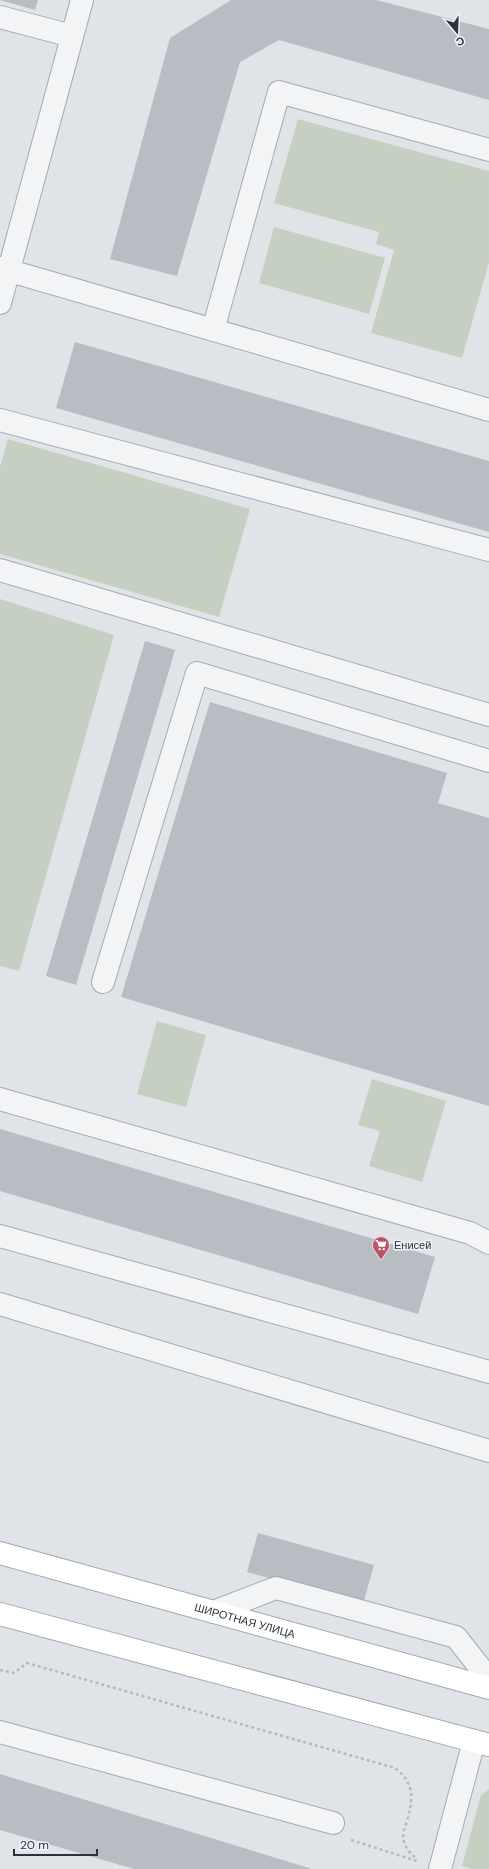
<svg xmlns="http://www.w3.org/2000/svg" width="489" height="1869" viewBox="0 0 489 1869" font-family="'DM Sans',sans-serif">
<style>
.green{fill:#c6d0c2}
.building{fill:#b8bdc3}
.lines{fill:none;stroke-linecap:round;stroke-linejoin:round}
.minor-casing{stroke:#a6aab1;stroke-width:24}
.major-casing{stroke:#a1a8b1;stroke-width:24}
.path{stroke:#b6babe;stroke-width:2.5;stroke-dasharray:3 3;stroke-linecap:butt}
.minor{stroke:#f2f4f6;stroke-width:22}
.major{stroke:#fff;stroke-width:22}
.labels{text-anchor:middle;stroke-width:3;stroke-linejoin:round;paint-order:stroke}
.poi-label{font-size:11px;fill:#2b323d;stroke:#eff2f5;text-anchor:start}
.street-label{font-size:11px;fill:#2b323d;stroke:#eff2f5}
</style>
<rect width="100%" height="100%" fill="#e0e3e7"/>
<path class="green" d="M298,119L489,171V262L462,358L371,333L394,250L376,244L379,232L274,203Z
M274,227L385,258L369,314L259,283Z
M8,439L250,509L219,617L0,554V467Z
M0,599L114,635L19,971L0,966Z
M157,1021L206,1035L186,1107L137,1094Z
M372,1079L446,1101L422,1182L369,1166L380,1131L358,1125Z
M489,1789V1869H472L462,1866L481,1795Z"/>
<path class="building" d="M0,0H38L35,10Z
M231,0H376L489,29V100L279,40L240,62L177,276L110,259L170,38Z
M75,342L489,461V532L56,408Z
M145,641L175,650L76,985L46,976Z
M210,702L447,773L438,803L489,818V1106L121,997Z
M0,1129L435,1257L418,1314L0,1191Z
M258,1533L374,1565L363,1604L247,1572Z
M0,1774L185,1830L312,1869H134L0,1830Z"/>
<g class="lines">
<g class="minor-casing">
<path id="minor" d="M0,17L72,36
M0,268L489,410
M0,303L82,0
M213,330L279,92L489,150
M0,420L489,550
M0,570L489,715
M103,982L197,673L489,761
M0,1099L470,1233L489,1243
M0,1236L489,1372
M0,1304L489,1451
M213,1612L276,1588L456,1637L489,1679
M0,1732L333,1823
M440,1869L474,1741"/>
</g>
<g class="major-casing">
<g id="major">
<path id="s1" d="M0,1553L489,1688"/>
<path d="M0,1614L489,1745"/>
</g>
</g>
<path class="path" d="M0,1670L14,1673L27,1663L395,1768C416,1784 413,1801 406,1824C404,1830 402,1835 404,1842C406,1849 411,1854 417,1859
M351,1840L417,1861"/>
<use href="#minor" class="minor"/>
<use href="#major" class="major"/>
</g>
<defs>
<g id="supermarket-pin" transform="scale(0.9)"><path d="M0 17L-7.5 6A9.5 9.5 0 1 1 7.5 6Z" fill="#be5366" stroke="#eff2f5"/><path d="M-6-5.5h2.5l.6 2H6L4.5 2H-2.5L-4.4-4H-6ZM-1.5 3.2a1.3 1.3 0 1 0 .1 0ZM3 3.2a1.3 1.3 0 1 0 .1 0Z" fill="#fff"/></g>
</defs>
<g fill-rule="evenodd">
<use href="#supermarket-pin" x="381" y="1245"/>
</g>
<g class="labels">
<g class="poi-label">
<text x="394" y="1249">Енисей</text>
</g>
<g class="street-label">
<text dy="4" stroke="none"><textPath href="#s1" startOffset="254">ШИРОТНАЯ УЛИЦА</textPath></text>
</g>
</g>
<g transform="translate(457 32) rotate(161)" stroke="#eff2f5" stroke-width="3" paint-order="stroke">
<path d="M0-3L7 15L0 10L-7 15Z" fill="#2b323d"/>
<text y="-6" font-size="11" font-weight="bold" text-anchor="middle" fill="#2b323d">С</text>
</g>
<path d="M14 1849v6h83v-6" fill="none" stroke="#2b323d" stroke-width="2"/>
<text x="20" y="1849" font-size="12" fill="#2b323d" stroke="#eff2f5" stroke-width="3" paint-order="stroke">20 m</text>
</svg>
